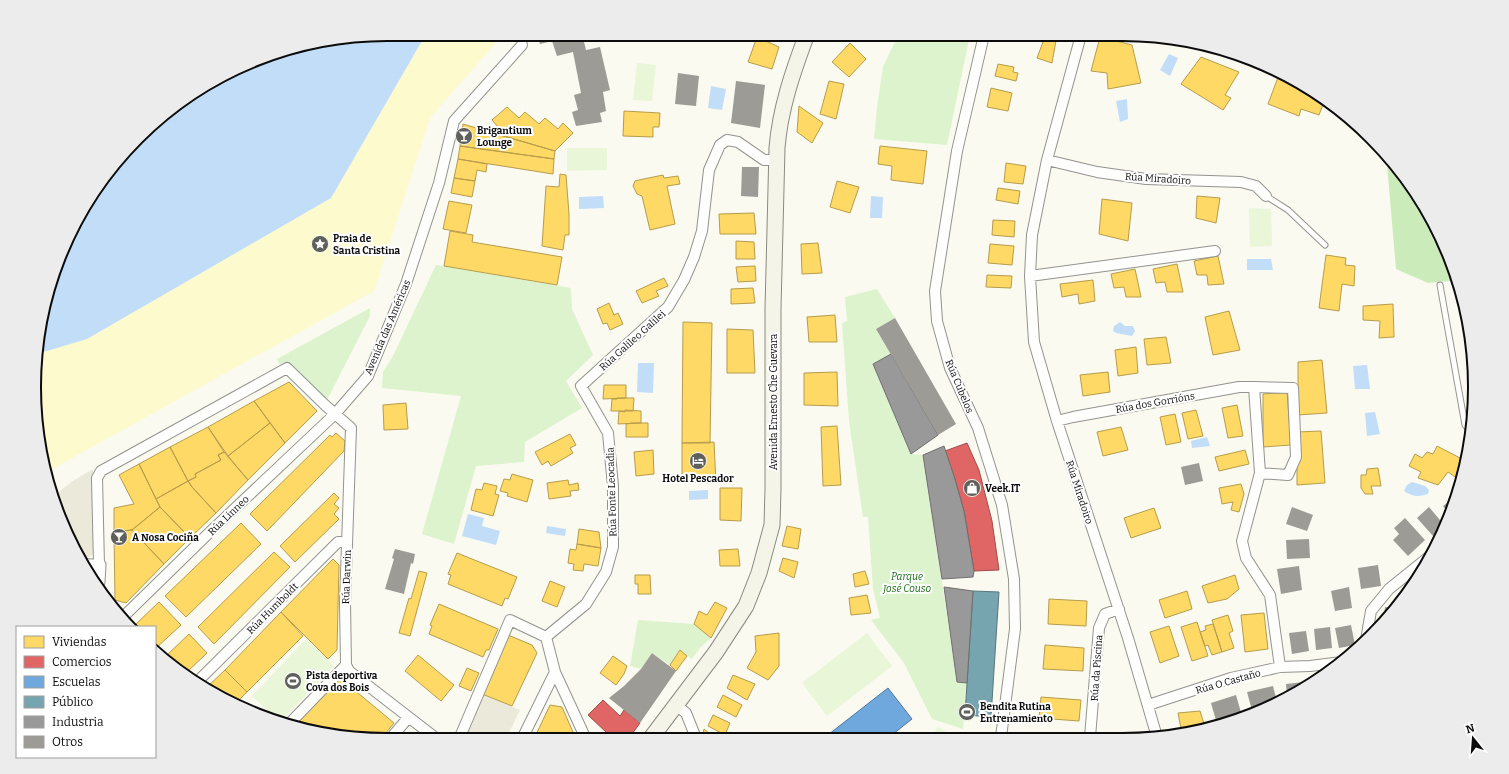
<svg xmlns="http://www.w3.org/2000/svg" width="1509" height="774" viewBox="0 0 1509 774" font-family="Bitter,serif">
<style>
.green{fill:#ddf3cd}
.forest{fill:#ccebba}
.sand{fill:#fdface}
.pitch{fill:#e9f6d7}
.plaza{fill:#ebeada}
.water{fill:#c1ddf8}
.homes{fill:#ffd966;stroke:#b69c4b}
.shops{fill:#e06666;stroke:#a04b4b}
.schools{fill:#6fa8dc;stroke:#51799e}
.public{fill:#76a5af;stroke:#56777e}
.industry{fill:#999;stroke:#6f6f6f}
.building{fill:#9c9b96}
.lines{fill:none;stroke-linecap:round;stroke-linejoin:round}
.service-casing{stroke:#93938f;stroke-width:7}
.minor-casing{stroke:#93938f;stroke-width:12}
.tertiary-casing{stroke:#93938f;stroke-width:15}
.secondary-casing{stroke:#8a8a85;stroke-width:17}
.service{stroke:#fefefd;stroke-width:5}
.minor{stroke:#fefefd;stroke-width:10}
.tertiary{stroke:#fefefd;stroke-width:13}
.secondary{stroke:#f4f4e8;stroke-width:15}
.labels{text-anchor:middle;stroke-width:4;stroke-linejoin:round;paint-order:stroke}
.poi-label{font-size:10px;font-weight:bold;fill:#0c0c0c;stroke:#fff;text-anchor:start}
.street-label{font-size:10px;fill:#0c0c0c;stroke:#fff}
.park-label{font-size:10px;font-style:italic;fill:#1b6917;stroke:#fff}
.rim{fill:none;stroke:#0c0c0c;stroke-width:2}
</style>
<rect width="100%" height="100%" fill="#fafaf0"/>
<path class="green" d="M898,35H970L947,145L874,139L877,107L883,67Z
M436,265L571,288L572,309L593,355L566,381L582,408L525,442L524,462L476,466L454,544L422,534L461,396L382,388L383,372L393,356Z
M877,289L895,318L876,329L891,354L873,364L911,454L923,455L957,682L967,683L963,729L932,719L904,663L871,620L880,618L873,589L868,517H863L849,421L842,323L847,321L845,297Z
M370,308V316L327,400L293,367L286,363L279,364L277,359Z
M638,620L694,624L711,638L699,649L692,659L680,651L670,665L652,653L641,669L630,666Z"/>
<path class="forest" d="M1386,153L1428,210L1456,273L1458,282L1451,281L1428,283L1396,269Z"/>
<path class="sand" d="M426,34H496L500,38L430,118L374,291L49,471L37,433L40,353L87,339L331,198Z"/>
<path class="pitch" d="M637,63L656,65L652,101L633,100Z
M567,148H607V170L567,171Z
M1249,208L1271,209L1272,246L1250,247Z
M867,633L892,666L827,716L802,683Z
M306,639L334,666L280,722L252,696Z
M938,727L957,738H931Z"/>
<path class="plaza" d="M93,469V553L90,557L81,558L71,543L56,494L71,482Z
M482,694L520,710L506,739H465Z"/>
<path class="water" d="M387,34H426L331,198L87,339L40,353L41,318L61,252L93,191L172,107L273,53Z
M1169,54L1178,58L1170,76L1160,70Z
M711,86L726,89L722,110L708,108Z
M1127,99L1128,119L1120,122L1116,101Z
M603,196L604,208L579,209V197Z
M871,196L883,197L882,218H870Z
M1247,259H1271L1273,270H1247Z
M1120,322L1125,326H1133L1135,331L1132,336C1125,334 1119,335 1113,331L1114,326Z
M638,363H654L653,393L637,392Z
M1367,365L1370,389H1355L1353,366Z
M1375,412L1380,434L1367,436L1365,413Z
M1207,437L1210,446L1192,448L1191,441Z
M1412,482L1425,486L1429,490L1428,494C1418,497 1413,497 1404,491L1407,485Z
M708,490V499L689,500V491Z
M468,514L484,518L482,526L500,531L496,545L462,536Z
M547,526L566,529L565,536L546,533Z"/>
<path class="homes" d="M1014,35H1057L1052,63L1037,58L1043,42Z
M757,37L779,47L772,69L748,62Z
M1100,37L1132,45L1141,83L1108,89L1107,73L1091,71Z
M850,43L866,59L849,77L832,62Z
M1201,57L1239,72L1225,95L1231,98L1223,110L1181,84Z
M998,64L1014,67L1013,72L1018,73L1016,81L995,76Z
M1280,72L1325,99L1319,115L1301,109L1299,116L1268,104Z
M829,81L844,84L836,119L820,114Z
M991,88L1012,93L1008,111L987,107Z
M799,106L823,123L812,143L797,132Z
M507,107L519,118L525,112L539,124L545,118L558,129L563,123L573,133L555,151L493,133L498,127L492,120Z
M624,111L660,113L659,127H653V137L623,136Z
M463,124L555,151L554,159L460,146Z
M460,146L554,159L553,174L458,159Z
M880,146L927,151L923,184L891,180L892,166L878,164Z
M458,159L487,164L486,172L477,170L475,181L454,178Z
M1006,163L1026,166L1023,184L1004,182Z
M560,174L566,175L569,214V235H565L563,250L542,246L546,186L559,187Z
M663,175L664,178L678,176L680,184L667,186L675,224L650,230L642,196L637,194L633,186L635,181L639,180Z
M454,178L475,181L472,197L451,193Z
M837,181L859,187L850,213L830,207Z
M998,188L1020,191L1018,204L996,200Z
M1197,196L1220,198L1216,223L1196,218Z
M1102,199L1132,203L1128,241L1099,234Z
M449,201L472,205L466,233L443,229Z
M754,213L756,234H720L719,214Z
M993,220L1015,221L1014,237L992,235Z
M450,231L473,235L472,242L562,257L557,285L444,266Z
M736,241L754,242L755,259H736Z
M818,243L822,273L802,274L801,244Z
M990,244L1014,246L1012,265L988,263Z
M1326,255L1346,258L1345,265L1355,266L1354,286L1342,284L1339,311L1319,308Z
M1218,256L1224,284L1208,285L1207,275H1197L1194,261Z
M1177,264L1183,292H1167L1165,282L1156,283L1153,269Z
M755,266L756,281L738,282L736,267Z
M1135,269L1141,297H1126L1124,287L1114,288L1111,274Z
M987,275L1012,276L1011,288L986,287Z
M664,278L668,286L656,291L659,296L642,303L636,291Z
M1093,280L1095,301L1079,304L1078,294L1062,297L1060,284Z
M753,288L755,303L731,304V289Z
M609,303L614,315L618,313L623,324L610,330L607,323L603,324L597,309Z
M1393,304L1394,337L1379,338L1380,321L1363,320V306Z
M1229,311L1240,350L1213,355L1205,317Z
M835,315L837,342H809L807,317Z
M683,322L712,323L710,443H682Z
M727,329L753,330L755,373H727Z
M1166,337L1171,363L1147,365L1144,339Z
M1136,347L1138,373L1118,376L1115,350Z
M1322,360L1327,413L1298,415V362Z
M837,372L838,406L804,405V373Z
M1108,372L1110,392L1083,396L1080,375Z
M289,382L317,411L285,443L254,401Z
M604,385H626V398L603,399Z
M1287,392L1291,445L1263,447V394Z
M617,398H634L633,411H611L612,399H617Z
M254,401L270,423L228,456L208,427Z
M406,403L408,429L384,430L383,405Z
M1237,405L1243,436L1228,438L1222,408Z
M625,410L641,411V423L618,424L619,411L625,412Z
M1196,410L1203,436L1188,439L1182,413Z
M1175,414L1181,442L1166,445L1160,417Z
M270,423L285,443L248,480L228,456Z
M632,423H648V437H626V424Z
M837,426L841,485L823,486L821,427Z
M208,427L224,452L218,455L221,460L195,474L196,477L188,481L170,447Z
M1121,427L1128,450L1103,456L1097,432Z
M1321,431L1325,483L1297,485V432Z
M336,433L345,441L344,451L267,531L250,514L330,435L332,437Z
M570,434L576,445L570,448L573,453L551,466L548,461L542,465L535,452Z
M714,442L716,483L682,482V443Z
M1437,446L1464,460L1455,477L1448,472L1438,485L1418,478L1421,472L1409,466L1415,454L1422,458L1427,452L1433,454Z
M170,447L188,481L156,499L139,464Z
M653,450L654,474L636,476L634,452Z
M1245,450L1249,464L1219,471L1215,457Z
M224,452L248,480L216,513L192,487L188,481L196,477L195,474L221,460L218,455Z
M139,464L160,507L132,530L114,532V508L134,504L119,475Z
M1378,468L1381,486H1371L1373,494H1365L1361,488V475H1366L1367,469Z
M512,474L533,480L527,502L507,496L508,493L500,491L504,479L510,480Z
M568,480L569,485L578,483L579,490L570,491L571,496L549,499L547,483Z
M188,481L192,487L216,513L190,538L160,507L156,499Z
M484,483L497,486L495,494L499,495L493,516L471,510L476,489L482,490Z
M1241,484L1244,494L1239,512L1231,510L1233,502L1222,504L1219,488Z
M720,488H742L741,521L720,520Z
M334,493L339,498L334,504L339,508L334,514L339,519L295,562L280,546Z
M160,507L190,538L164,564L132,530Z
M1154,508L1161,528L1131,538L1124,518Z
M241,523L261,544L186,617L165,596Z
M787,526L801,529L798,549L782,546Z
M579,529L599,532L601,548L577,544Z
M132,530L164,564L126,603L115,600L114,532Z
M577,544L601,548L598,566L584,564L583,571L573,570L574,564L568,563L570,549L576,550Z
M738,549L740,566H720L719,550Z
M274,552L290,567L214,644L198,627Z
M457,553L517,577L508,599L505,598L502,606L448,584L451,575L448,574Z
M783,558L798,562L794,578L779,571Z
M333,559L339,565L337,650L328,659L281,612Z
M419,571L427,573L410,636L399,633L409,598L411,599Z
M865,571L869,584L855,587L853,574Z
M635,575H650L651,594H638V584H635Z
M1235,575L1239,589L1227,599L1208,603L1202,586Z
M550,581L565,587L557,607L542,601Z
M1187,591L1192,609L1165,618L1159,600Z
M867,595L871,613L851,615L849,598Z
M1049,599L1087,601L1086,626L1048,624Z
M159,602L181,625L155,649V627H134L137,623Z
M715,602L727,608L711,638L694,624L699,611L707,615Z
M439,604L498,629L489,650H486L483,657L429,634L432,626L430,625Z
M281,612L303,636L247,692L225,670Z
M1264,613L1268,649L1245,652L1241,615Z
M1228,615L1233,631L1229,633L1234,648L1222,652L1212,620Z
M1197,622L1208,656L1192,661L1181,627Z
M1213,624L1222,652L1212,655L1208,645L1205,646L1200,632L1206,630L1205,626Z
M1169,626L1179,656L1160,663L1150,632Z
M779,633V666L768,680L747,668L756,652L755,636Z
M189,634L207,653L187,672L165,657Z
M508,635L532,645L537,653L512,706L482,694Z
M1045,645L1084,648L1083,671L1043,669Z
M680,650L687,656L676,671L670,665Z
M418,655L454,685L441,701L405,671Z
M613,656L627,666L624,674L616,685L600,673Z
M467,668L479,673L471,691L459,686Z
M225,670L247,692L234,705L207,687Z
M733,675L755,684L747,700L727,688Z
M340,678L394,723L381,739H364L293,727Z
M723,695L742,705L736,717L717,707Z
M1041,697L1081,700L1079,721L1039,718Z
M550,705L562,707L576,739H534Z
M1200,711L1205,727L1197,729L1195,726L1181,729L1178,713Z
M713,715L730,723L725,735L708,726Z
M704,729L715,738H702Z
M409,732L417,739H403Z
M1015,733L1025,737H1013Z
M684,734L689,738H680Z"/>
<path class="shops" d="M967,443L979,470L992,521L999,570L974,571L964,511L954,476L945,451Z
M603,700L620,716L624,710L640,723L629,738L608,739V734L588,715Z"/>
<path class="schools" d="M888,688L912,719L888,738H824Z"/>
<path class="public" d="M973,591L999,592L991,717L965,715Z"/>
<path class="industry" d="M891,354L938,435L911,454L873,364Z
M944,446L954,476L964,511L974,571L973,577L942,579L923,455Z
M944,587L973,591L967,683L957,682Z"/>
<path class="building" d="M537,34H576V36L582,34L586,50L600,47L610,90L603,92L606,111L600,113L602,122L576,126L572,112L578,110L574,95L581,93L573,52L557,56L552,41L540,44Z
M678,73L699,76L696,106L675,104Z
M736,81L765,85L760,128L731,123Z
M742,167H759L758,197L741,196Z
M895,318L956,424L938,435L876,329Z
M1199,463L1203,481L1185,485L1181,467Z
M1457,495L1449,514L1443,506Z
M1292,507L1313,515L1307,531L1286,524Z
M1429,507L1445,526L1433,536L1417,518Z
M1405,518L1425,540L1408,556L1393,540L1399,534L1394,528Z
M1309,539L1310,558L1287,559L1286,540Z
M395,549L415,554L413,564L411,563L404,594L385,589L394,559L392,558Z
M1378,565L1381,586L1361,589L1358,568Z
M1299,566L1302,590L1281,594L1277,569Z
M1349,587L1352,608L1335,611L1331,591Z
M1385,607L1395,608L1383,624Z
M1351,625L1355,645L1339,648L1335,628Z
M1330,627L1332,648L1316,650L1314,629Z
M1306,631L1309,651L1292,654L1289,633Z
M652,653L676,671L640,723L609,698L624,686L641,669Z
M1313,681L1287,696L1286,684Z
M1273,686L1277,702L1259,712L1253,714L1247,692Z
M1236,695L1242,716L1217,724L1211,703Z"/>
<g class="lines">
<g class="service-casing">
<path id="service" d="M1266,196L1288,210L1325,245
M1440,285L1465,425L1471,432"/>
</g>
<g class="minor-casing">
<path id="minor" d="M984,35L957,151L935,291L937,321L950,368L978,428L1002,505L1014,579L1015,629L1001,737
M1081,35L1047,160L1032,235L1030,276L1034,342L1057,421L1128,638L1157,737
M1047,160L1097,172L1146,179L1241,182L1256,186L1266,196
M1030,276L1215,251
M1254,387L1293,388L1296,457L1288,475L1260,473
M1057,421L1073,417L1239,387H1254L1260,473L1242,541L1246,558L1270,595L1280,667
M85,564L99,565L97,478L101,471L287,368L325,405L351,428L345,603L346,665L349,671L437,739
M123,617L211,531L335,414L368,376L406,284L439,183L454,121L522,45
M546,637L586,604L606,572L613,547V486L608,433L581,386L668,307L684,280L694,257L702,231L709,170L720,145L727,140L738,142L764,160H776
M546,637L555,672L586,739
M1366,640L1371,611L1389,589L1430,556
M199,680L338,542H347
M676,705L686,713L694,733L693,738
M1148,705L1231,678L1280,667L1310,666L1342,662
M288,725L346,665
M1090,737L1099,628L1105,614L1119,609
M390,739L408,718
M459,739L510,620L546,637
M522,739L555,672"/>
</g>
<g class="tertiary-casing">
<path id="tertiary" d="M98,582L99,565"/>
</g>
<g class="secondary-casing">
<path id="secondary" d="M651,738L716,652L746,606L759,573L772,525L773,489V309L777,148C780,109 793,71 807,34"/>
</g>
<use href="#service" class="service"/>
<use href="#minor" class="minor"/>
<use href="#tertiary" class="tertiary"/>
<use href="#secondary" class="secondary"/>
</g>
<defs>
<g id="bar-disc" transform="scale(0.9)"><circle r="9.5" fill="#5f5f5c" stroke="#fff"/><path d="M-6-5H6L.8 .8V4.5H3.5V6h-7V4.5H-.8V.8Z" fill="#fff"/></g>
<g id="sight-disc" transform="scale(0.9)"><circle r="9.5" fill="#5f5f5c" stroke="#fff"/><path d="M0-6L1.8-2.2L6-1.7L2.9 1.2L3.7 5.4L0 3.3L-3.7 5.4L-2.9 1.2L-6-1.7L-1.8-2.2Z" fill="#fff"/></g>
<g id="hotel-disc" transform="scale(0.9)"><circle r="9.5" fill="#5f5f5c" stroke="#fff"/><path d="M-6-4.5h1.5V1H6V5H4.5V3h-9V5H-6ZM-4 0a1.8 1.8 0 1 1 3.6 0ZM.5 0V-2.5h3Q6-2.5 6 0Z" fill="#fff"/></g>
<g id="shop-disc" transform="scale(0.9)"><circle r="9.5" fill="#5f5f5c" stroke="#fff"/><path d="M-5-2.5h2.3a2.7 3.5 0 0 1 5.4 0H5L5.5 6h-11ZM-1.5-2.5h3a1.5 2.3 0 0 0-3 0Z" fill="#fff"/></g>
<g id="stadium-disc" transform="scale(0.9)"><circle r="9.5" fill="#5f5f5c" stroke="#fff"/><path d="M0-5a6.5 5 0 1 0 0 10a6.5 5 0 1 0 0-10ZM-3.5-1.8h7v3.6h-7Z" fill="#fff"/></g>
</defs>
<g fill-rule="evenodd">
<use href="#bar-disc" x="464" y="136"/>
<use href="#sight-disc" x="320" y="244"/>
<use href="#hotel-disc" x="698" y="461"/>
<use href="#shop-disc" x="972" y="488"/>
<use href="#bar-disc" x="119" y="537"/>
<use href="#stadium-disc" x="293" y="681"/>
<use href="#stadium-disc" x="967" y="712"/>
</g>
<g class="labels">
<g class="poi-label">
<text x="477" y="134">Brigantium<tspan x="477" dy="12">Lounge</tspan></text>
<text x="333" y="242">Praia de<tspan x="333" dy="12">Santa Cristina</tspan></text>
<text x="698" y="482" text-anchor="middle">Hotel Pescador</text>
<text x="985" y="492">Veek.IT</text>
<text x="132" y="541">A Nosa Cociña</text>
<text x="306" y="679">Pista deportiva<tspan x="306" dy="12">Cova dos Bois</tspan></text>
<text x="980" y="710">Bendita Rutina<tspan x="980" dy="12">Entrenamiento</tspan></text>
</g>
<g class="street-label">
<text transform="translate(1158 178) rotate(4)" y="4">Rúa Miradoiro</text>
<text transform="translate(387 327) rotate(-67)" y="4">Avenida das Américas</text>
<text transform="translate(632 340) rotate(-42)" y="4">Rúa Galileo Galilei</text>
<text transform="translate(960 386) rotate(67)" y="4">Rúa Cubelos</text>
<text transform="translate(773 402) rotate(-90)" y="4">Avenida Ernesto Che Guevara</text>
<text transform="translate(1155 402) rotate(-10)" y="4">Rúa dos Gorrións</text>
<text transform="translate(611 492) rotate(-92)" y="4">Rúa Fonte Leocadia</text>
<text transform="translate(1080 492) rotate(72)" y="4">Rúa Miradoiro</text>
<text transform="translate(228 515) rotate(-44)" y="4">Rúa Linneo</text>
<text transform="translate(346 577) rotate(-88)" y="4">Rúa Darwin</text>
<text transform="translate(272 608) rotate(-45)" y="4">Rúa Humboldt</text>
<text transform="translate(1096 668) rotate(-86)" y="4">Rúa da Piscina</text>
<text transform="translate(1228 681) rotate(-16)" y="4">Rúa O Castaño</text>
</g>
<g class="park-label">
<text x="907" y="580">Parque<tspan x="907" dy="12">José Couso</tspan></text>
</g>
</g>
<path d="M0 0H1509V774H0ZM387 41H1122A346 346 0 0 1 1468 387V387A346 346 0 0 1 1122 733H387A346 346 0 0 1 41 387V387A346 346 0 0 1 387 41Z" fill="#ececec" fill-rule="evenodd"/>
<path class="rim" d="M387 41H1122A346 346 0 0 1 1468 387V387A346 346 0 0 1 1122 733H387A346 346 0 0 1 41 387V387A346 346 0 0 1 387 41Z"/>
<rect x="16" y="626" width="140" height="132" fill="#ffffff" stroke="#9e9e9e"/>
<rect x="24" y="636" width="20" height="12" fill="#ffd966" stroke="#9e9e9e"/>
<text x="52" y="646" font-size="12" fill="#0c0c0c">Viviendas</text>
<rect x="24" y="656" width="20" height="12" fill="#e06666" stroke="#9e9e9e"/>
<text x="52" y="666" font-size="12" fill="#0c0c0c">Comercios</text>
<rect x="24" y="676" width="20" height="12" fill="#6fa8dc" stroke="#9e9e9e"/>
<text x="52" y="686" font-size="12" fill="#0c0c0c">Escuelas</text>
<rect x="24" y="696" width="20" height="12" fill="#76a5af" stroke="#9e9e9e"/>
<text x="52" y="706" font-size="12" fill="#0c0c0c">Público</text>
<rect x="24" y="716" width="20" height="12" fill="#999999" stroke="#9e9e9e"/>
<text x="52" y="726" font-size="12" fill="#0c0c0c">Industria</text>
<rect x="24" y="736" width="20" height="12" fill="#9c9b96" stroke="#9e9e9e"/>
<text x="52" y="746" font-size="12" fill="#0c0c0c">Otros</text>
<g transform="translate(1473 738) rotate(343)" stroke="#ffffff" stroke-width="3" paint-order="stroke">
<path d="M0-3L7 15L0 10L-7 15Z" fill="#0c0c0c"/>
<text y="-6" font-size="11" font-weight="bold" text-anchor="middle" fill="#0c0c0c">N</text>
</g>
</svg>
